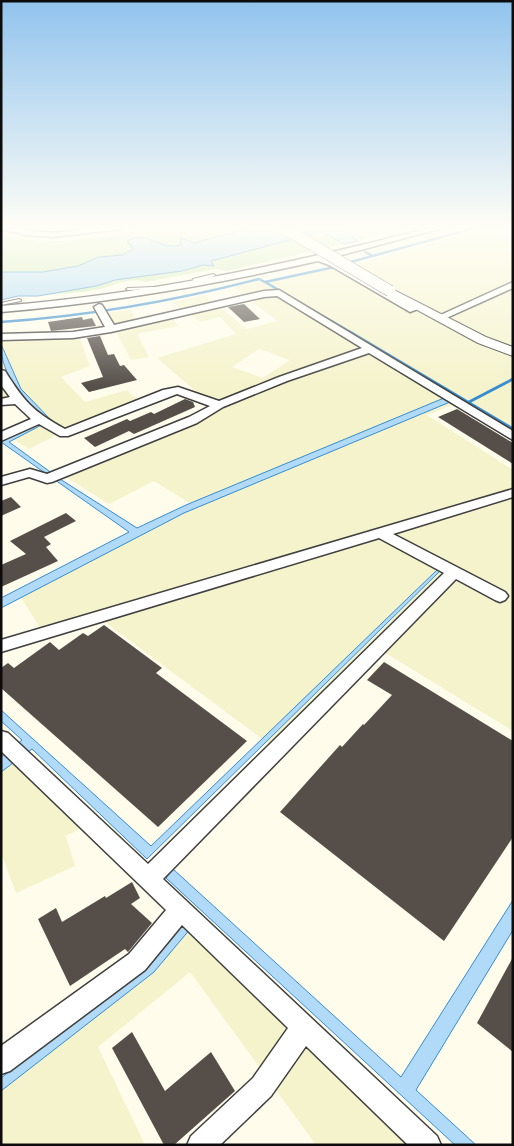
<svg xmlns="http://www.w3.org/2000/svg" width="514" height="1146" viewBox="0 0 514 1146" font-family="Literata,serif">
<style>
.farmland{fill:#f5f3cc;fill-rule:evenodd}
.green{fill:#cfe9b5}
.water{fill:#b0daf7;stroke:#368dcf}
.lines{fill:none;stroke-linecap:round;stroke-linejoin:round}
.stream-far1{stroke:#368dcf;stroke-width:2.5}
.stream{stroke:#368dcf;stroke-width:3}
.building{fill:#554e49}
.service-casing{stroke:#3f3f3f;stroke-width:2}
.minor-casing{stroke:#3f3f3f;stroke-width:3}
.tertiary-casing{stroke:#3f3f3f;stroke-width:2}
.service{fill:#fff;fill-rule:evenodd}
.minor{fill:#fff;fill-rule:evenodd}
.tertiary{fill:#fff;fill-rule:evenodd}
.tertiary-bridge-casing{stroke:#3f3f3f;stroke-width:12;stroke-linecap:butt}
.tertiary-bridge{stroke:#fff;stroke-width:11}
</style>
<rect width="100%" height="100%" fill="#fffcec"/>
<path class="farmland" d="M487,227H513V348L439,313L353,264L423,247L442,239Z
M336,268L408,310L418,311L474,340L513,357V431L461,401L427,415L513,470V491L41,630L18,592L191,504L154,481L109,504L64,476L222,406L200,395L157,358L236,334L220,317L201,322L172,302L204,295L247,329L277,321L234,288L259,281L264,283ZM259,349L290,360L263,378L232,367Z
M131,310L138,324L172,317L178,326L137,334L149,357L131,360L106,313Z
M79,336L90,366L61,377L85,402L127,390L139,401L70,428L29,449L10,437L43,421L19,397L1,400V377L5,376L1,366V339Z
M513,498V731L382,651L456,577L394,537V533Z
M380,537L447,572L273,747L102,620Z
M1,753L83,827L66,836L75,866L16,893L1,853Z
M186,925L414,1145H316L190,972L98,1047L145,1145H1V1086Z"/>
<path class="green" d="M159,227H282L1,282V235C53,248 107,237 159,227Z
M320,227H415L227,271L216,269L145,282C131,278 119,283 107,287C73,297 35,291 1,300V295Z"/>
<path class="water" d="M255,227H342L357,241L345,244L320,232L211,261L214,266L203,265L182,271L115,280L96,286L38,296H18L1,300V272H43L78,266L99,257L123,255L133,249L127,241C149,230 159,251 181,245L180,238L194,243Z
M1,344L21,389L51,420L9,442L60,479L137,528L186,505L444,398L450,402L184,513L1,608V598L129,532L1,442L45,419C23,397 1,377 1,344Z
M438,569L441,570L147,859L32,749L1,772V757L22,740L1,721V710L151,846Z
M173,869L401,1077L513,900V930L416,1090L476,1145H455L166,878Z
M185,924L191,928L154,972L1,1091V1078L141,969L179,927Z"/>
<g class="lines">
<path class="stream-far1" d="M52,227H59
M365,252L373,256
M347,263L478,227
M265,282L352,333
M1,322C89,316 174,301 259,279L265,282L339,266"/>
<path class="stream" d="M350,332L513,429
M469,402L513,379"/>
</g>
<path class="building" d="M244,304L260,319L244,322L228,307Z
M82,317L83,320L92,318L96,326L51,331L48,322Z
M100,336L108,355L114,354L120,366L124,365L137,380L89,392L81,383L103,377L87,338Z
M185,399L193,402L195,407L134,434L129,431L95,447L84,438L127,419L130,421L151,412L154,414Z
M457,409L513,443V464L438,417Z
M11,497L21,507L1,516V501Z
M66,513L76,521L44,537L51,544L46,547L58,561L1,587V565L26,554L10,541Z
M104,625L162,668L156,673L247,741L158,827L1,688V668L8,663L14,668L50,642L59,650L83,633L88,636Z
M384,662L513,741V837L444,941L280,812L340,745L342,747L363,724L364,725L392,695L367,680Z
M132,882L140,898L131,904L152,923L128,952L125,949L70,986L38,919L56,908L62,922L105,896L106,898Z
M513,957V1052L477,1023Z
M132,1032L165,1091L211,1052L235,1091L174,1145H164L112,1048Z"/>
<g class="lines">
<g class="service-casing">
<path id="service" d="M213,274L215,275V276L197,281L196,285L192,284L193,279Z
M155,287H157V289L128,290L126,289L128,288Z
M19,299L21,300V301L1,305V303Z"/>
</g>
<g class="minor-casing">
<path id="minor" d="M1,227L53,233L102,227H126L122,229L53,237L26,235L1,229Z
M433,227H446L327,259L335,261L411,306L418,304L423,307L410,312L329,265L318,261C213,285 108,303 1,312V306C148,294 291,264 433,227Z
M513,282V288L442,320L439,321L434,318Z
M279,290L513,431V440L369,353L287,381L223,407L197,423L52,482L47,483L29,477L1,485V477L30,469L47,474L189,417L210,406L177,394L68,436H60L39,424L1,441V432L31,419L15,404L1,405V399L10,397L1,385V370L5,371C24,401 32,411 65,429L163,390L178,387L219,401L279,377L362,348L277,296L264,297L111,332L73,338L1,340V334L73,332L105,327L94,307L99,304L102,305L114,325L264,291Z
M513,489V497L393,534L505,592L508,596L505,600L500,602L495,600L456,579L163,879L437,1136L441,1145H408L306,1046L271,1096L220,1145H187L191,1136L253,1078L288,1028L182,925L145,970L10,1071L1,1074V1046L129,954L166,910L1,751V731L8,733L148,864L444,573L379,538L1,652V640Z"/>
</g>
<g class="tertiary-casing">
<path id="tertiary" d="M390,288L486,337L513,347V356L478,343L386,293L384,291L386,289Z"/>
</g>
<use href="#service" class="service"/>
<use href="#minor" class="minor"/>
<use href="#tertiary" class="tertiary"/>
<g class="tertiary-bridge-casing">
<path id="tertiary-bridge" d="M282,227L390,291"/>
</g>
<use href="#tertiary-bridge" class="tertiary-bridge"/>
</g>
<linearGradient id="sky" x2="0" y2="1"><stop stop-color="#91c3ee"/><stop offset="0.59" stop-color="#fffef6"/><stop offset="1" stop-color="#fffef6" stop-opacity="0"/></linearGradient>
<rect width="514" height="387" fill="url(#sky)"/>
<rect width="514" height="1146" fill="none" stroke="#0c0c0c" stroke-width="5"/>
</svg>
